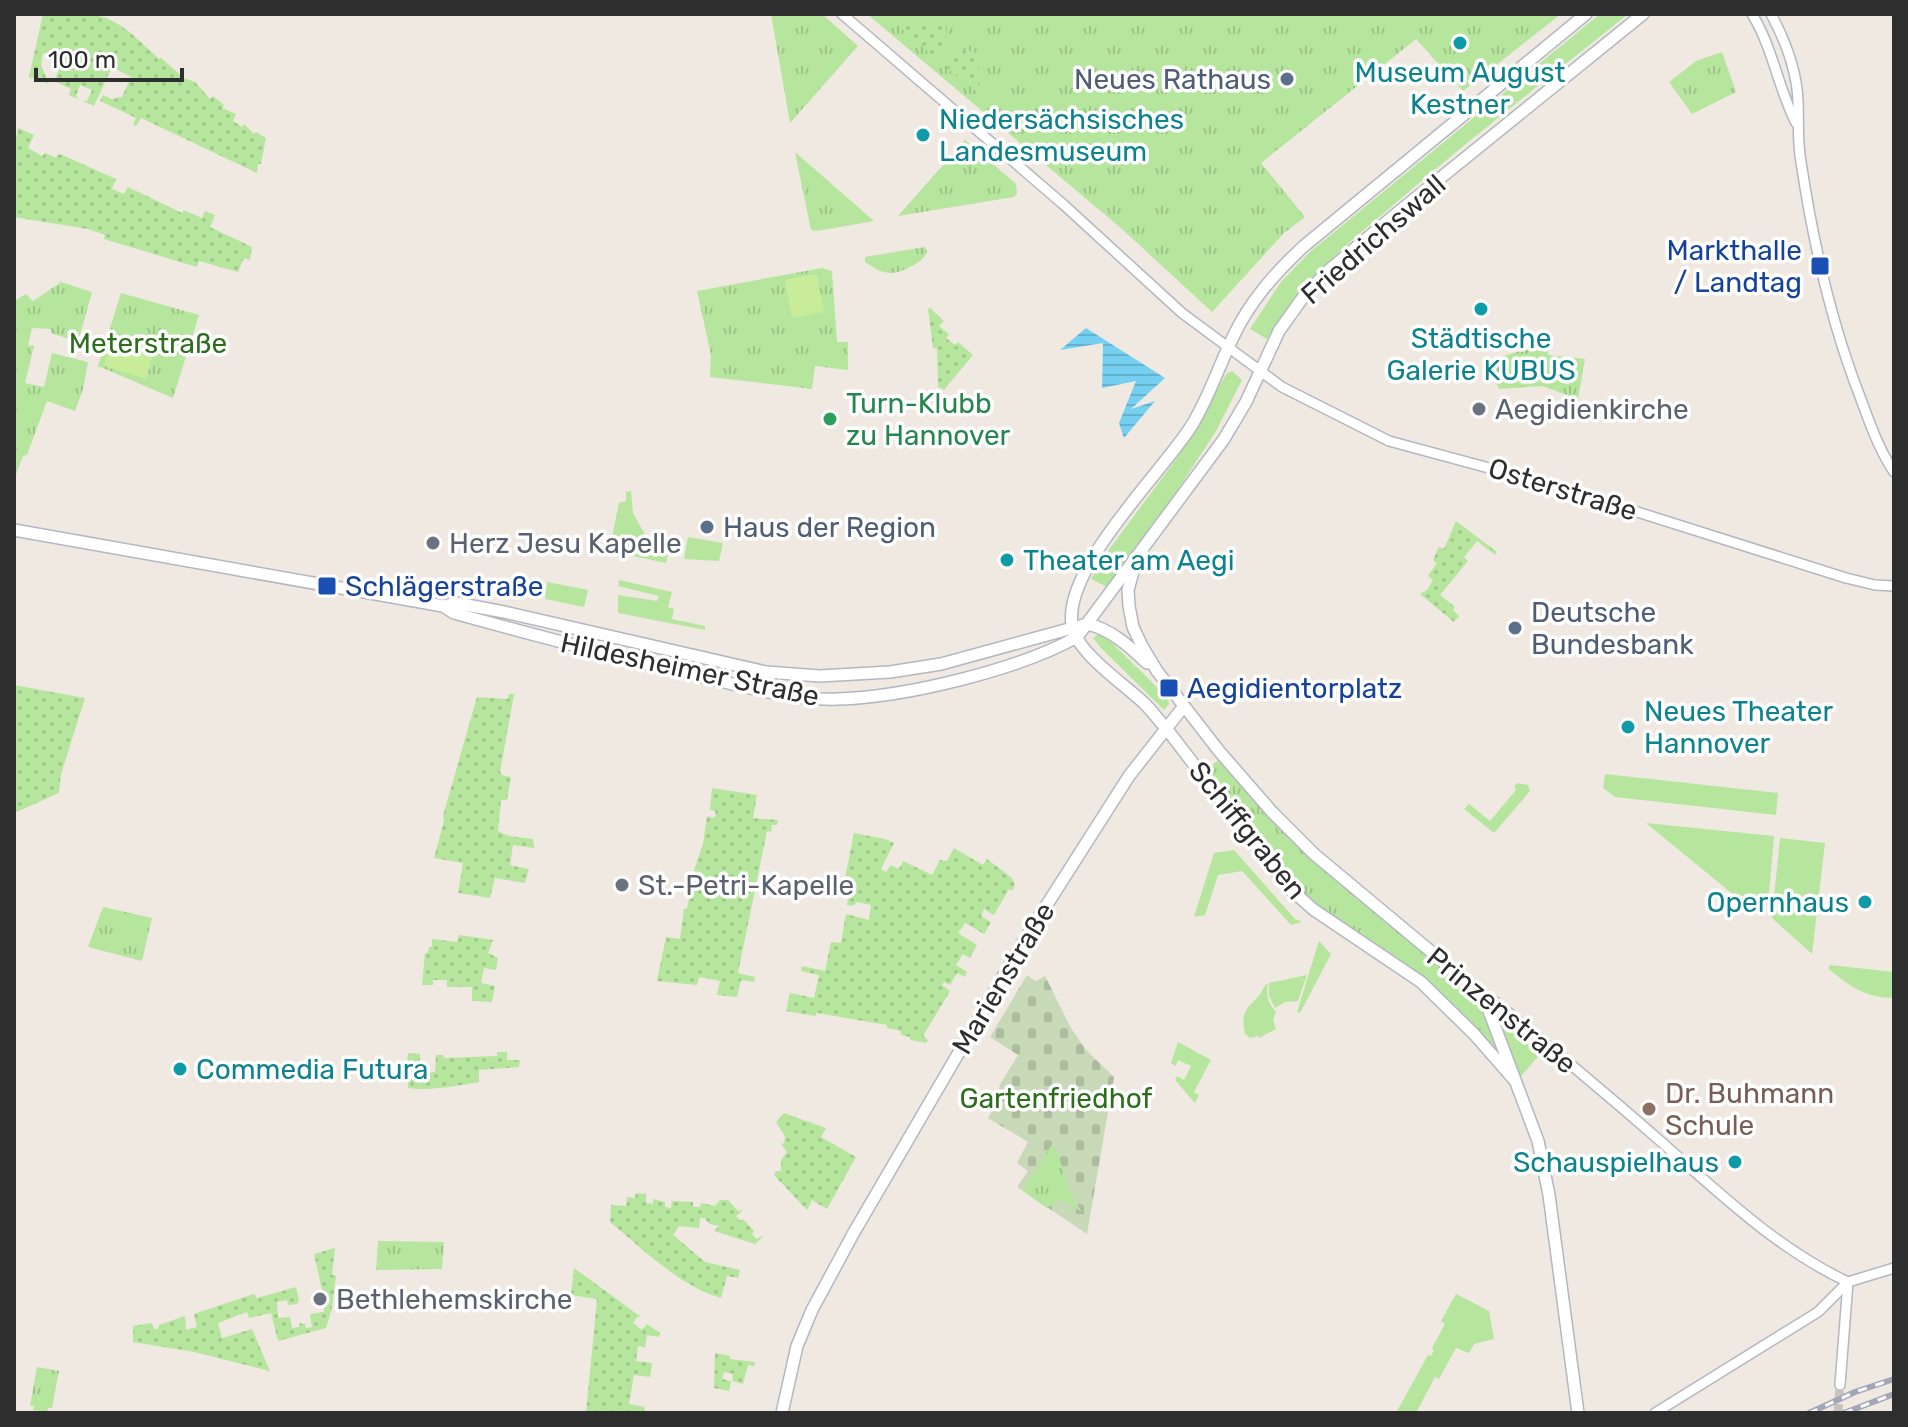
<svg xmlns="http://www.w3.org/2000/svg" width="1908" height="1427" viewBox="0 0 1908 1427" font-family="Rubik,sans-serif">
<style>
.grass{fill:#b6e59e}
.cemetery{fill:url(#cemetery-stones)}
.park{fill:url(#park-tufts)}
.garden{fill:url(#garden-dots)}
.pitch{fill:#c9ec9a}
.water{fill:url(#water-rules)}
.lines{fill:none;stroke-linecap:round;stroke-linejoin:round}
.tertiary-tunnel{stroke:#c8c4bd;stroke-width:9;stroke-dasharray:9 4.5;stroke-linecap:butt}
.tertiary-casing{stroke:#b4b7c1;stroke-width:12}
.secondary-casing{stroke:#b4b7c1;stroke-width:14}
.tertiary{stroke:#fff;stroke-width:9}
.secondary{stroke:#fff;stroke-width:11}
.rail-casing{stroke:#a3a6b8;stroke-width:6}
.rail{stroke:#fff;stroke-width:3;stroke-dasharray:9;stroke-linecap:butt}
.culture-dot{fill:#0f9aa8;stroke:#fff;stroke-width:3}
.service-dot{fill:#5c6f8a;stroke:#fff;stroke-width:3}
.transit-dot{fill:#1a4fb4;stroke:#fff;stroke-width:3}
.worship-dot{fill:#6b7280;stroke:#fff;stroke-width:3}
.leisure-dot{fill:#2e9e5b;stroke:#fff;stroke-width:3}
.education-dot{fill:#8d6e63;stroke:#fff;stroke-width:3}
.labels{text-anchor:middle;stroke-width:7;stroke-linejoin:round;paint-order:stroke}
.culture-label{font-size:28px;fill:#0d838f;stroke:#fff;text-anchor:start}
.service-label{font-size:28px;fill:#4e5e75;stroke:#fff;text-anchor:start}
.street-label{font-size:28px;fill:#2e2e2e;stroke:#fff}
.transit-label{font-size:28px;fill:#164399;stroke:#fff;text-anchor:start}
.park-label{font-size:28px;fill:#2c6e1b;stroke:#fff}
.leisure-label{font-size:28px;fill:#27864d;stroke:#fff;text-anchor:start}
.worship-label{font-size:28px;fill:#5b616d;stroke:#fff;text-anchor:start}
.education-label{font-size:28px;fill:#785e54;stroke:#fff;text-anchor:start}
</style>
<defs>
<pattern id="cemetery-stones" width="16" height="16" patternUnits="userSpaceOnUse" patternTransform="scale(2)"><rect width="16" height="16" fill="#c8d9b8"/><path d="M2 7V4a2 2 0 0 1 4 0v3zM10 15v-3a2 2 0 0 1 4 0v3z" fill="#acbb9e"/></pattern>
<pattern id="park-tufts" width="24" height="20" patternUnits="userSpaceOnUse" patternTransform="scale(2)"><rect width="24" height="20" fill="#b6e59e"/><path d="M3 7l-1-3M5 7V3M7 7l1-3M15 17l-1-3M17 17v-4M19 17l1-3" fill="none" stroke="#9dc588"/></pattern>
<pattern id="garden-dots" width="8" height="8" patternUnits="userSpaceOnUse" patternTransform="scale(2)"><rect width="8" height="8" fill="#b6e59e"/><path d="M2 2h.1M6 6h.1" fill="none" stroke="#9dc588" stroke-width="1.8" stroke-linecap="round"/></pattern>
<pattern id="water-rules" width="6" height="5" patternUnits="userSpaceOnUse" patternTransform="scale(2)"><rect width="6" height="5" fill="#75cff0"/><path d="M0 2.5h6" fill="none" stroke="#66b2ce"/></pattern>
</defs>
<rect width="100%" height="100%" fill="#efe9e1"/>
<path class="grass" d="M1600,14H1628C1554,74 1478,132 1405,195C1350,242 1306,275 1267,339L1250,329L1281,282L1310,252Z
M1232,371L1242,380L1216,431L1175,494L1107,587L1091,579L1108,551L1177,458L1227,373Z
M631,491L633,513L654,551L667,543L665,540L671,539L666,563L609,551L619,503L626,501V492Z
M688,537L723,543L719,561L684,559Z
M619,580L672,592L668,607L674,609L672,619L705,626V630L618,613V595L657,601L659,596L618,586Z
M547,582L588,590L584,607L545,599Z
M1099,634L1107,638L1168,698L1169,704L1164,710L1101,648L1093,638Z
M1605,774L1778,793L1776,815L1615,797L1603,788Z
M1517,783L1528,785L1530,791L1494,833L1464,809L1469,804L1490,821L1516,790L1514,787Z
M1646,823L1774,836L1768,904L1757,914Z
M1780,838L1825,843L1812,954L1772,918Z
M1234,850L1295,919L1302,922L1291,925L1242,871L1218,875L1205,915L1194,917L1214,853Z
M1319,941L1331,954L1300,1013L1297,1012Z
M1829,965L1894,972V998C1866,998 1849,986 1829,969Z
M1307,975L1298,1001L1285,1002L1275,1008L1269,996V983Z
M1268,984C1266,996 1268,1003 1276,1012L1273,1020L1276,1029L1259,1038L1258,1036L1250,1038L1245,1034C1238,1004 1256,1007 1265,985Z
M1483,995L1547,1046L1516,1082Z
M1178,1042L1211,1060L1194,1092L1199,1095L1195,1103L1175,1080L1177,1076L1184,1080L1191,1066L1178,1060L1176,1066L1171,1063Z
M1456,1294L1489,1311L1494,1339L1474,1344L1469,1353L1456,1348L1439,1379L1435,1377L1416,1413H1396L1428,1355L1431,1356L1434,1350L1432,1348L1445,1324L1441,1321Z"/>
<path class="cemetery" d="M1027,975L1036,981L1045,976L1071,1028L1086,1050L1114,1077L1087,1234L1017,1187L1028,1171L1017,1163L1028,1142L988,1118L996,1104L992,1100L1000,1088L999,1086L1018,1055L990,1037Z"/>
<path class="park" d="M771,14H822L858,46L790,123Z
M867,14H1561L1463,91L1416,39L1261,163L1305,217L1284,233L1212,312L1122,229Z
M1722,52L1736,92L1692,114L1669,82L1696,61Z
M965,140L1016,184L1017,194L1014,197L898,216Z
M795,152L874,221L817,231L811,230Z
M925,247L927,251C924,259 921,260 914,265C894,276 885,276 865,262V257Z
M822,268L832,271L837,342H848V370L815,366L812,389L710,377L711,355L697,291Z
M61,282L92,292L78,342L51,333V329L32,328L28,345L34,346L25,383L44,387L52,353L88,362L83,389L75,411L47,401L27,455L23,456L14,480V301L26,294L33,301Z
M121,293L199,315L173,398L98,366Z
M1524,350L1548,351V355L1585,359L1578,399L1542,386L1499,389L1488,364L1500,357Z
M1220,759L1267,813L1479,995L1506,1065C1453,1003 1380,960 1317,908C1272,871 1239,818 1203,772Z
M103,907L152,918L142,961L88,947Z
M1052,1144L1059,1156L1069,1191L1082,1212L1061,1199L1047,1208L1023,1191Z
M378,1241L444,1242L442,1269L376,1270Z
M37,1367L59,1371L52,1408H48L47,1412L33,1410L34,1406H30Z"/>
<path class="garden" d="M43,14H77L83,16L84,14C117,14 138,40 159,59L161,58L184,78L195,82L210,99L213,96L224,105L222,108L236,114L233,121L242,127L244,124L254,134L256,132L266,138L261,164H258L257,173L141,118L136,126L133,125L136,118L100,101L103,95L112,99L122,97L131,77L112,67L94,106L83,101H87L92,90L80,85L76,96L78,99L69,95L71,89L54,81L65,56L43,53L41,65L49,84L29,77Z
M918,22L946,26L947,40L933,56L902,29L903,27Z
M960,51H974L981,75L978,93L946,67Z
M18,128L34,135L28,148L42,156L45,153L56,158L58,154L62,155L116,179L112,189L124,194L128,187L182,213L184,210L202,218L205,211L215,215L210,227L252,247L250,260L244,258L238,272L199,261L197,267L104,239L105,235L88,229L14,217V150Z
M930,308L944,321L939,326L949,334L946,338L955,345L958,342L973,355L944,390L938,387L937,349L933,348L928,309Z
M1456,521L1497,552L1495,555L1477,541L1464,557L1468,561L1440,595L1455,607L1453,610L1459,616L1454,622L1420,594L1427,590L1433,580L1428,576L1437,563L1433,560L1439,547L1444,549Z
M14,685L85,698L61,774L59,793L14,813Z
M509,694H514L500,772L502,775L511,777L507,800H501L498,831L509,836L533,839L534,848L513,845L510,865L529,869L525,883L495,878L490,898L458,893L463,863L434,858L444,821L443,816L477,697L508,699Z
M712,788L757,795L753,818L778,820L777,825H772L771,832L767,831L738,973L755,977L754,982L741,980L737,997L717,995L720,981L699,977L697,985L657,981L666,937L680,939L684,909H687L689,898L686,897V893L703,844L707,816L714,818L716,815L715,811L710,810Z
M854,833L885,839L894,843L881,869L886,872L891,865L899,869L903,861L932,875L940,860L947,861L954,848L983,865L987,859L1012,878L1015,885L1012,891L1009,889L994,915L984,909L981,916L991,922L984,934L965,923L958,933L977,945L970,958L963,954L956,965L967,972L965,977L957,973L950,985L944,982L942,985L950,991L923,1036L928,1040L926,1043L910,1040V1037L901,1035V1031L887,1028V1025L817,1013L815,1016L786,1011L790,993L814,998L819,975L801,971L802,966L825,971L831,942L841,943L846,914L869,920L871,905L857,902L853,906L847,905L848,897L831,894L833,882L844,883Z
M459,935L493,940L488,953L498,958L496,970L484,968L481,983L495,986L492,1002L472,1001V987H447V980H433V985H422L425,953H428L429,947H432V939L457,942Z
M497,1052H507V1060H520L519,1067L479,1070V1082C455,1086 431,1091 408,1088V1083L405,1082L408,1053L420,1054V1075L428,1076L429,1073L435,1072L436,1055H443L444,1058L497,1056Z
M784,1113L826,1128L821,1137L856,1157L827,1209L812,1200L807,1210L774,1175L776,1171H781V1160L787,1152L781,1144L784,1143L785,1136L776,1122Z
M636,1193L646,1194V1203L653,1204V1199L665,1202V1207L671,1208L672,1201L693,1202V1207H700L701,1203L715,1206L720,1200H728L738,1211L743,1210L736,1216L740,1221L743,1219L754,1231L752,1234L756,1239L765,1235L755,1244L714,1231L719,1226L710,1224L704,1218H700L699,1228L679,1226L673,1235L705,1262L740,1270L738,1278L727,1276L721,1298C681,1287 644,1250 610,1222L611,1205L626,1206L627,1197L635,1198Z
M335,1248L332,1275L336,1276L332,1308L326,1328L278,1341L271,1313L249,1318L247,1312L218,1323L222,1338L252,1329L270,1371L194,1352L133,1342V1326L152,1323L154,1329H158L159,1325L185,1316L186,1330L197,1327L194,1314L254,1294L257,1298L296,1287L299,1300L297,1304L288,1305L287,1300L277,1302L278,1318L290,1317L292,1328L299,1327L300,1323L305,1324L306,1328L312,1327L310,1314L324,1312V1307L327,1306L325,1291L322,1290L314,1254Z
M574,1268L641,1317H637L633,1323L642,1330L647,1324L660,1333L659,1337L647,1335L645,1347L638,1346L636,1361L652,1363L650,1377L634,1375L629,1404L645,1407L644,1413H586L597,1299L571,1295Z
M715,1353L730,1356V1359L755,1362L754,1366L748,1365L743,1384L732,1381L733,1374L724,1372L722,1379L731,1381L729,1391L714,1388Z"/>
<path class="pitch" d="M817,274L824,312L792,318L785,280Z
M113,335L155,347L146,379L104,366Z"/>
<path class="water" d="M1086,328L1165,378L1131,409L1155,401L1124,438L1119,423L1136,381L1102,388L1103,343L1060,350Z"/>
<g class="lines">
<path class="tertiary-tunnel" d="M1838,1413L1840,1385"/>
<g class="tertiary-casing">
<path id="tertiary" d="M842,14L1064,205L1182,313L1282,387L1389,441L1552,485L1846,578L1875,585L1894,586
M1752,14C1773,48 1778,88 1796,123
M1771,14C1785,40 1797,71 1798,101C1799,122 1797,141 1801,162C1813,242 1830,319 1859,394C1869,421 1878,448 1894,472
M1483,995L1494,1001C1549,1046 1604,1092 1658,1139C1717,1191 1777,1249 1848,1282
M1840,1385L1848,1282
M1655,1413L1818,1312L1848,1282L1894,1268"/>
</g>
<g class="secondary-casing">
<path id="secondary" d="M14,530L443,606L454,613C537,636 621,658 706,678C748,687 794,701 838,699C905,697 1018,670 1077,637L1224,439L1246,402L1279,331L1304,296L1328,271L1396,214L1643,14
M1134,568L1128,590L1129,606L1133,627L1142,646L1157,671L1219,751L1272,812L1314,854L1483,995L1538,1141L1549,1195L1578,1413
M443,606L456,603L504,612L766,672L820,676L890,672L941,664L1087,624C1111,629 1130,647 1147,663
M1516,1082L1474,1034L1421,982L1314,910L1288,887L1166,728C1159,721 1153,712 1146,705C1126,685 1076,653 1072,625C1063,568 1161,474 1192,425C1209,397 1219,366 1233,337C1250,301 1275,273 1304,246L1586,14
M782,1413L797,1346L812,1310L853,1234L1025,939L1129,776L1184,706"/>
</g>
<use href="#tertiary" class="tertiary"/>
<use href="#secondary" class="secondary"/>
<g class="rail-casing">
<path id="rail" d="M1809,1413L1855,1392L1894,1379
M1844,1413L1894,1394"/>
</g>
<use href="#rail" class="rail"/>
</g>
<g class="culture-dot">
<circle cx="1460" cy="43" r="8"/>
<circle cx="923" cy="135" r="8"/>
<circle cx="1481" cy="309" r="8"/>
<circle cx="1007" cy="560" r="8"/>
<circle cx="1628" cy="727" r="8"/>
<circle cx="1865" cy="902" r="8"/>
<circle cx="180" cy="1069" r="8"/>
<circle cx="1735" cy="1162" r="8"/>
</g>
<g class="service-dot">
<circle cx="1287" cy="79" r="8"/>
<circle cx="707" cy="527" r="8"/>
<circle cx="1515" cy="628" r="8"/>
</g>
<g class="transit-dot">
<rect x="1810" y="256" width="20" height="20" rx="4"/>
<rect x="317" y="576" width="20" height="20" rx="4"/>
<rect x="1159" y="678" width="20" height="20" rx="4"/>
</g>
<g class="worship-dot">
<circle cx="1479" cy="409" r="8"/>
<circle cx="433" cy="543" r="8"/>
<circle cx="622" cy="885" r="8"/>
<circle cx="320" cy="1299" r="8"/>
</g>
<circle class="leisure-dot" cx="830" cy="419" r="8"/>
<circle class="education-dot" cx="1649" cy="1109" r="8"/>
<g class="labels">
<g class="culture-label">
<text x="1460" y="82" text-anchor="middle">Museum August<tspan x="1460" dy="32">Kestner</tspan></text>
<text x="939" y="129">Niedersächsisches<tspan x="939" dy="32">Landesmuseum</tspan></text>
<text x="1481" y="348" text-anchor="middle">Städtische<tspan x="1481" dy="32">Galerie KUBUS</tspan></text>
<text x="1023" y="570">Theater am Aegi</text>
<text x="1644" y="721">Neues Theater<tspan x="1644" dy="32">Hannover</tspan></text>
<text x="1849" y="912" text-anchor="end">Opernhaus</text>
<text x="196" y="1079">Commedia Futura</text>
<text x="1719" y="1172" text-anchor="end">Schauspielhaus</text>
</g>
<g class="service-label">
<text x="1271" y="89" text-anchor="end">Neues Rathaus</text>
<text x="723" y="537">Haus der Region</text>
<text x="1531" y="622">Deutsche<tspan x="1531" dy="32">Bundesbank</tspan></text>
</g>
<g class="street-label">
<text transform="translate(1373 239) rotate(-41)" y="10">Friedrichswall</text>
<text transform="translate(1563 489) rotate(17)" y="10">Osterstraße</text>
<text transform="translate(690 669) rotate(12)" y="10">Hildesheimer Straße</text>
<text transform="translate(1248 830) rotate(51)" y="10">Schiffgraben</text>
<text transform="translate(1003 978) rotate(-59)" y="10">Marienstraße</text>
<text transform="translate(1502 1010) rotate(39)" y="10">Prinzenstraße</text>
</g>
<g class="transit-label">
<text x="1802" y="260" text-anchor="end">Markthalle<tspan x="1802" dy="32">/ Landtag</tspan></text>
<text x="345" y="596">Schlägerstraße</text>
<text x="1187" y="698">Aegidientorplatz</text>
</g>
<g class="park-label">
<text x="148" y="353">Meterstraße</text>
<text x="1056" y="1108">Gartenfriedhof</text>
</g>
<g class="leisure-label">
<text x="846" y="413">Turn-Klubb<tspan x="846" dy="32">zu Hannover</tspan></text>
</g>
<g class="worship-label">
<text x="1495" y="419">Aegidienkirche</text>
<text x="449" y="553">Herz Jesu Kapelle</text>
<text x="638" y="895">St.-Petri-Kapelle</text>
<text x="336" y="1309">Bethlehemskirche</text>
</g>
<g class="education-label">
<text x="1665" y="1103">Dr. Buhmann<tspan x="1665" dy="32">Schule</tspan></text>
</g>
</g>
<rect width="1908" height="1427" fill="none" stroke="#2e2e2e" stroke-width="32"/>
<path d="M36 68v12h146v-12" fill="none" stroke="#2e2e2e" stroke-width="4"/>
<text x="48" y="68" font-size="24" fill="#2e2e2e" stroke="#ffffff" stroke-width="6" paint-order="stroke">100 m</text>
</svg>
